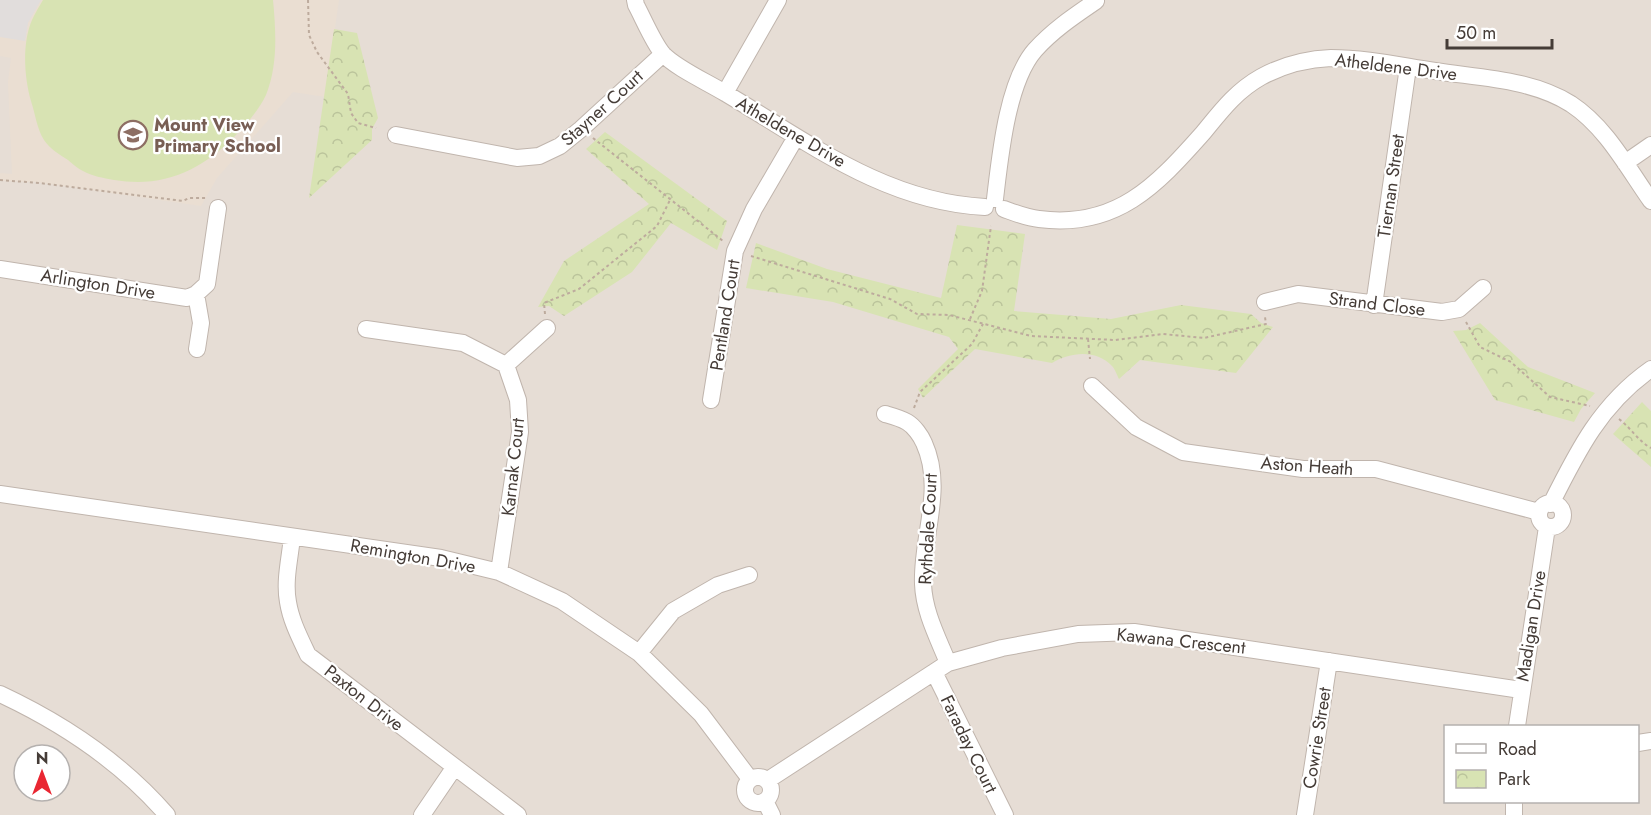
<svg xmlns="http://www.w3.org/2000/svg" width="1651" height="815" viewBox="0 0 1651 815" font-family="Jost,sans-serif">
<style>
.residential{fill:#e6ddd5;fill-rule:evenodd}
.education{fill:#eaded2}
.park{fill:url(#park-crowns)}
.pitch{fill:#d8e3b3}
.parking{fill:#e1dddc}
.lines{fill:none;stroke-linecap:round;stroke-linejoin:round}
.street-casing{stroke:#c0b5ad;stroke-width:18}
.path{stroke:#bdab9d;stroke-width:2;stroke-dasharray:3 3;stroke-linecap:butt}
.street{stroke:#fff;stroke-width:16}
.labels{text-anchor:middle;stroke-width:4.5;stroke-linejoin:round;paint-order:stroke}
.street-label{font-size:18px;fill:#453c37;stroke:#fff}
.education-label{font-size:18px;font-weight:bold;fill:#785e54;stroke:#fff;text-anchor:start}
</style>
<defs>
<pattern id="park-crowns" width="20" height="18" patternUnits="userSpaceOnUse" patternTransform="scale(1.5)"><rect width="20" height="18" fill="#d8e3b3"/><path d="M2 6a3 3 0 1 1 6 0M12 15a3 3 0 1 1 6 0" fill="none" stroke="#bbc49b"/></pattern>
</defs>
<rect width="100%" height="100%" fill="#f2ece7"/>
<path class="residential" d="M0,0H1651V815H0ZM1446,726H1638V802H1446ZM24,755H60V791H24Z"/>
<path class="education" d="M0,0H339L325,97L293,92L217,178L201,206L35,182L0,181V173L12,174L8,82L11,58L0,56Z"/>
<path class="park" d="M334,29L357,33L378,118L372,129V140L309,198Z
M605,132L727,221L717,250L671,223L632,272L564,316L549,306L538,307L564,261L649,204L586,149Z
M957,225L1025,234L1014,311L1111,319L1181,305L1251,314L1261,323L1273,327L1236,373L1140,360L1119,379C1117,375 1115,369 1112,366C1096,349 1070,352 1052,363L975,349L923,398L918,389L958,349L949,337L833,302L746,288L756,243L827,269L941,298Z
M1480,323L1528,367L1595,393L1581,409L1574,422L1495,400L1453,331L1466,330Z
M1642,402L1651,411V467L1613,434Z"/>
<path class="pitch" d="M43,0H273C276,32 278,65 266,95C259,110 247,123 236,135C201,171 164,188 114,180C103,178 92,176 83,171C78,169 73,164 68,160C60,155 50,149 44,140C37,129 35,113 31,101C24,77 22,43 32,20C35,13 39,7 43,0Z"/>
<path class="parking" d="M0,0H41L28,23L25,41L0,37Z"/>
<g class="lines">
<g class="street-casing">
<path id="street" d="M635,0L636,5C643,18 654,44 663,54C676,68 707,82 725,93C808,142 885,202 985,207
M725,93L778,0
M396,135L517,158L539,156L560,146L581,129L663,54
M1625,163L1651,145
M995,199C1000,157 1007,82 1035,50C1053,30 1074,16 1096,1
M1004,209C1015,213 1027,218 1039,219C1116,229 1156,186 1203,133C1221,111 1236,91 1261,77C1283,65 1307,59 1331,58C1365,58 1401,66 1435,71C1480,78 1531,79 1571,104C1606,127 1627,167 1651,201
M0,269L187,298L196,294L207,284L218,208
M196,294L201,323L197,349
M1265,302L1298,294L1442,312L1459,309L1483,288
M1374,305L1408,67
M366,329L463,343L506,365L518,400L520,432L499,572
M506,365L547,328
M1092,386L1136,427L1183,452L1303,469H1376L1539,512
M711,400L735,251L754,209L796,137
M885,414C892,416 900,418 907,422C914,426 921,436 924,443C945,489 921,537 923,584C924,612 938,638 948,663
M0,494L441,558L499,572L562,601L639,653L701,714L750,779
M1539 515a12 12 0 1 1 24 0a12 12 0 1 1-24 0Z
M1551,504C1578,450 1601,404 1651,369
M292,537C290,558 284,581 288,602C291,621 300,638 308,655L518,815
M639,653L673,611L718,585L749,575
M934,672L1005,815
M0,694C62,723 122,763 167,815
M1517,726L1547,527
M1638,743L1651,741
M745 790a13 13 0 1 1 26 0a13 13 0 1 1-26 0Z
M768,780L948,663L1002,648L1078,634L1134,632L1521,690
M765,801L772,815
M422,815L454,768
M1305,815L1329,661
M1514,815V802"/>
</g>
<path class="path" d="M308,0L309,35L317,52L348,94L351,113L358,123L376,128
M593,138L723,241
M0,180L39,183L183,201L189,198H207
M751,256L890,299L917,314L949,315L1031,336L1115,340L1163,334L1204,338L1266,324L1265,317
M545,314L544,303L579,289L657,226L671,198
M970,319L982,291L991,226
M1466,322L1480,347L1511,362L1550,397L1590,406
M1088,339L1090,359
M914,408L920,392L972,344L983,324
M1619,419C1631,428 1638,441 1651,448"/>
<use href="#street" class="street"/>
</g>
<defs>
<g id="school-ring" transform="scale(1.5)"><circle r="9.5" fill="#fff" stroke="#8d6e63" stroke-width="1.5"/><path d="M0-5L7-2L0 1L-7-2ZM-4 1L0 2.5L4 1V4Q0 6-4 4Z" fill="#8d6e63"/></g>
</defs>
<g fill-rule="evenodd">
<use href="#school-ring" x="133" y="135"/>
</g>
<g class="labels">
<g class="street-label">
<text transform="translate(1396 67) rotate(7)" y="6">Atheldene Drive</text>
<text transform="translate(602 108) rotate(-42)" y="6">Stayner Court</text>
<text transform="translate(791 132) rotate(30)" y="6">Atheldene Drive</text>
<text transform="translate(1391 186) rotate(-82)" y="6">Tiernan Street</text>
<text transform="translate(98 284) rotate(9)" y="6">Arlington Drive</text>
<text transform="translate(1377 304) rotate(7)" y="6">Strand Close</text>
<text transform="translate(725 315) rotate(-81)" y="6">Pentland Court</text>
<text transform="translate(1307 466) rotate(4)" y="6">Aston Heath</text>
<text transform="translate(513 467) rotate(-84)" y="6">Karnak Court</text>
<text transform="translate(928 529) rotate(-87)" y="6">Rythdale Court</text>
<text transform="translate(413 556) rotate(10)" y="6">Remington Drive</text>
<text transform="translate(1531 626) rotate(-81)" y="6">Madigan Drive</text>
<text transform="translate(1181 641) rotate(6)" y="6">Kawana Crescent</text>
<text transform="translate(364 698) rotate(38)" y="6">Paxton Drive</text>
<text transform="translate(1317 738) rotate(-81)" y="6">Cowrie Street</text>
<text transform="translate(969 744) rotate(64)" y="6">Faraday Court</text>
</g>
<g class="education-label">
<text x="154" y="131">Mount View<tspan x="154" dy="21">Primary School</tspan></text>
</g>
</g>
<rect x="1444" y="725" width="195" height="78" fill="#ffffff" stroke="#b5b1af" stroke-width="1.5"/>
<rect x="1456" y="744" width="30" height="9" fill="#ffffff" stroke="#b5b1af" stroke-width="1.5"/>
<text x="1498" y="755" font-size="18" fill="#453c37">Road</text>
<rect x="1456" y="770" width="30" height="18" fill="url(#park-crowns)" stroke="#b5b1af" stroke-width="1.5"/>
<text x="1498" y="785" font-size="18" fill="#453c37">Park</text>
<g transform="translate(42 773)"><circle r="28" fill="#ffffff" stroke="#b5b1af" stroke-width="1.5"/>
<path d="M0-4.5L10 22L0 15L-10 22Z" fill="#e92732"/>
<text y="-9" font-size="16" font-weight="bold" text-anchor="middle" fill="#453c37">N</text>
</g>
<path d="M1447 39v9h105v-9" fill="none" stroke="#453c37" stroke-width="3"/>
<text x="1456" y="39" font-size="18" fill="#453c37" stroke="#ffffff" stroke-width="4.5" paint-order="stroke">50 m</text>
</svg>
